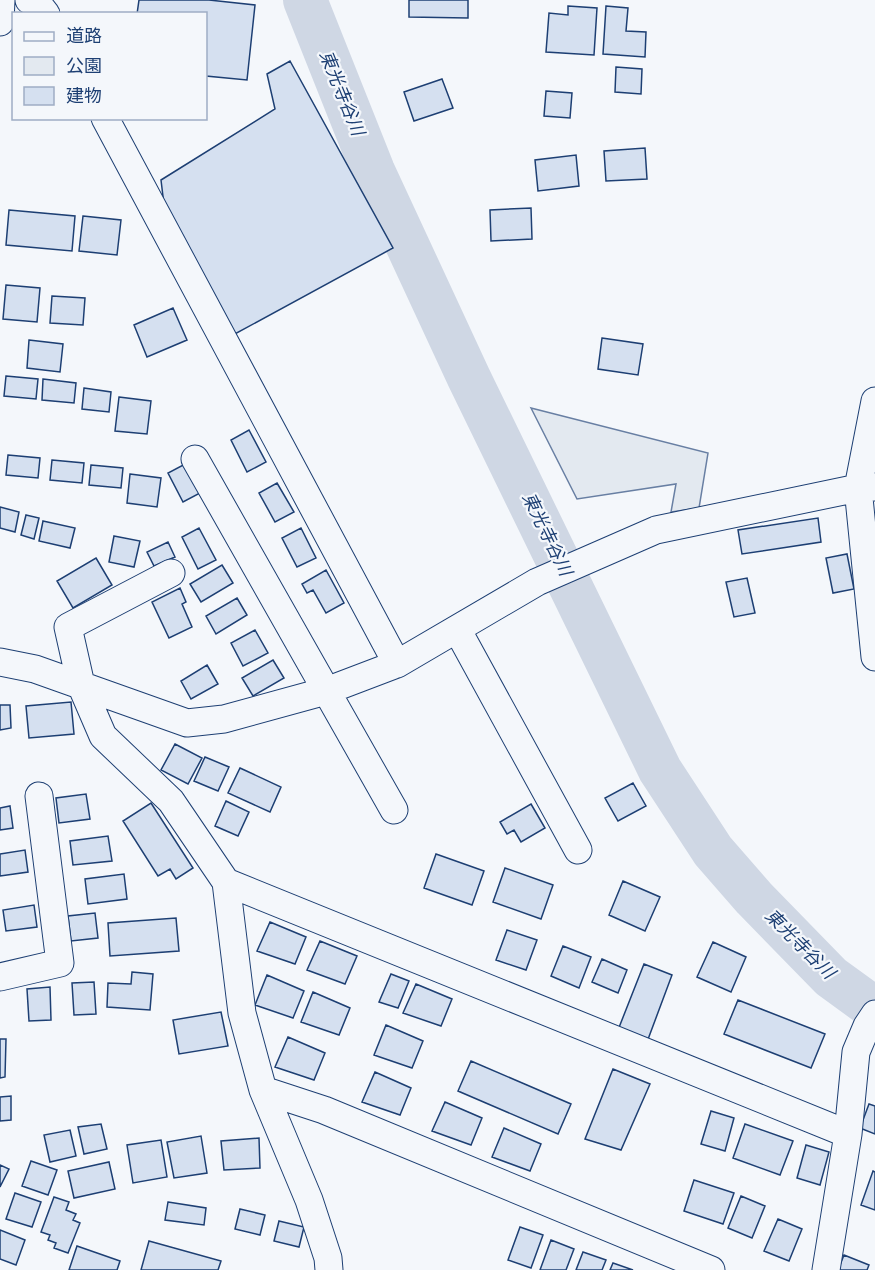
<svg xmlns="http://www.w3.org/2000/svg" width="875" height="1270" viewBox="0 0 875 1270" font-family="'Fira Sans Condensed','Noto Sans JP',sans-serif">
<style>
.green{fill:#e3e9f0;stroke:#687fa3;stroke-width:1.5}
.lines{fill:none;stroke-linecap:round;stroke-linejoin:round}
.river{stroke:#cfd7e4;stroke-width:44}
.building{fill:#d5e0f0;stroke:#1d3f73;stroke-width:1.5}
.minor-casing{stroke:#1d3f73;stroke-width:29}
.minor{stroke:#f4f7fb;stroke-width:27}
.labels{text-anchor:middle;stroke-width:4.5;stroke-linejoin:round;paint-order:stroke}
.water-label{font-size:18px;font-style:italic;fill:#1d3f73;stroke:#f4f7fb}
</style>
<rect width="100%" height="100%" fill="#f4f7fb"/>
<path class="green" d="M531,408L708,453L699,508L671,512L676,484L577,499Z"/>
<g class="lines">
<path class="river" d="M305,0L373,171L469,378L660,770L713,851L754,898L831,977L875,1009"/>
</g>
<path class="building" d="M139,0H209L255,5L247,80L206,76V14H137Z
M409,0H468V18L409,17Z
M568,6L597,8L594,55L546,52L549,13L568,15Z
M606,6L628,8L626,31L646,32L645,57L603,54Z
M290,61L393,248L233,335L165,213L161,180L275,109L267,74Z
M616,67L642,69L641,94L615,92Z
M442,79L453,108L414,121L404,92Z
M546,91L572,93L570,118L544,116Z
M645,148L647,179L606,181L604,151Z
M576,155L579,186L538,191L535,160Z
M531,208L532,239L491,241L490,210Z
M9,210L75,216L72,251L6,245Z
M83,216L121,220L117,255L79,251Z
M6,285L40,288L37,322L3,319Z
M52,296L85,298L83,325L50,323Z
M173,308L187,340L147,357L134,325Z
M602,338L643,344L638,375L598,369Z
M29,340L63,344L60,372L27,368Z
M6,376L38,379L36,399L4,396Z
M43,379L76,383L74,403L42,400Z
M84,388L111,392L109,412L82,409Z
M119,397L151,401L147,434L115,431Z
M249,430L266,462L247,472L231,440Z
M8,455L40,458L38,478L6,475Z
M52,460L84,463L82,483L50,480Z
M187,463L202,492L183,502L168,473Z
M91,465L123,468L121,488L89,485Z
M130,474L161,478L157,507L127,503Z
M277,483L294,512L275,522L259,493Z
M0,507L19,512L15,532L0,528Z
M26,515L39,518L34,539L21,535Z
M818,518L821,542L742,554L738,530Z
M43,521L75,528L70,548L39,541Z
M199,528L216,560L198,569L182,537Z
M301,528L316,558L297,567L282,538Z
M114,536L140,541L134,567L109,562Z
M168,542L175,557L154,566L147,552Z
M847,554L854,589L833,593L826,558Z
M96,558L112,585L73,608L57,581Z
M222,565L233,583L201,602L190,584Z
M326,570L344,603L326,613L313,590L307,593L302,584Z
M747,578L755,613L734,617L726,582Z
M180,588L186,602L182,604L192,627L169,638L152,602Z
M237,598L247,615L216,634L206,616Z
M255,630L268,653L243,666L231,643Z
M273,660L284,678L253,696L242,678Z
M207,665L218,684L191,699L181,681Z
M71,702L74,734L29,738L26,706Z
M0,705H10L11,728L0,730Z
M175,744L202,758L188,784L161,770Z
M205,757L229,767L218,791L194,781Z
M240,768L281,787L270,812L228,793Z
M633,783L646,806L618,821L605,798Z
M86,794L90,819L59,823L56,798Z
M226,801L249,812L238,836L215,826Z
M151,803L193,868L176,879L170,869L158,876L123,821Z
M531,804L545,828L521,842L514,830L507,834L500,822Z
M10,806L13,828L0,830V808Z
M108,836L112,861L73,865L70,841Z
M25,850L28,872L0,876V854Z
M436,854L484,871L472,905L424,888Z
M505,868L553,885L541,919L493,902Z
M124,874L127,899L88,904L85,879Z
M623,881L660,897L645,931L609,915Z
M34,905L37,927L6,931L3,910Z
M95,913L98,938L71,941L68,916Z
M176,918L179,951L110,956L108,923Z
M270,922L306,937L295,964L257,951Z
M507,930L537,940L526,970L496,960Z
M320,941L357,956L345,984L307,970Z
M713,942L746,957L731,992L697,977Z
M563,946L591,957L579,988L551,976Z
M602,959L627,970L618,993L592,982Z
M644,964L672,975L647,1042L618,1030Z
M132,972L153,974L150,1010L107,1007L108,983L131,984Z
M391,974L409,981L398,1008L379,1002Z
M267,975L304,991L293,1018L255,1005Z
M94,982L96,1014L74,1015L72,983Z
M416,984L452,999L441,1026L403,1013Z
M50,987L51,1020L29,1021L27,989Z
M313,992L350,1008L339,1035L301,1022Z
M738,1000L825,1034L811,1068L724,1034Z
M221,1012L228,1046L179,1054L173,1020Z
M386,1025L423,1041L412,1068L374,1055Z
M288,1037L325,1053L314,1080L275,1067Z
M0,1039H6L5,1077L0,1078Z
M471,1061L571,1104L558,1134L458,1091Z
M613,1069L650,1084L621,1150L585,1139Z
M375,1072L411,1088L400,1115L362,1102Z
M11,1096V1120L0,1121V1097Z
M445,1102L482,1118L471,1145L432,1131Z
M869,1104L875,1106V1134L860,1128Z
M711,1111L734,1118L725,1151L701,1144Z
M101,1124L107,1149L84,1154L78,1127Z
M745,1124L793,1141L780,1175L733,1158Z
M504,1128L541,1144L530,1171L492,1157Z
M70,1130L76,1156L50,1162L44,1135Z
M201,1136L207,1173L174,1178L167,1142Z
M259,1138L260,1168L224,1170L221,1141Z
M161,1140L167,1177L133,1183L127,1145Z
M806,1145L829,1152L820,1185L797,1178Z
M31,1161L57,1170L48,1195L22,1186Z
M109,1162L115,1189L74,1198L68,1171Z
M0,1165L9,1169L0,1187Z
M873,1171L875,1172V1210L861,1205Z
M694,1180L734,1193L723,1224L684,1211Z
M15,1193L41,1202L32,1227L6,1219Z
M741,1196L765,1206L752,1238L728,1228Z
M54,1197L69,1202L66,1210L76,1214L73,1220L80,1223L68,1253L54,1248L56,1243L48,1240L50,1235L41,1232Z
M168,1202L206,1208L204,1225L165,1220Z
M240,1209L265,1215L260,1235L235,1229Z
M778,1219L802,1229L789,1261L764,1251Z
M279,1221L304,1227L299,1247L274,1241Z
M520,1227L543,1235L531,1268L508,1260Z
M0,1230L25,1240L16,1265L0,1259Z
M551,1240L574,1249L566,1270H540Z
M149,1241L221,1261L218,1270H141Z
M77,1246L120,1261L117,1270H69Z
M583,1252L606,1260L602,1270H576Z
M844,1255L869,1265L867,1270H838Z
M613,1263L633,1270H610Z"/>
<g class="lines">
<g class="minor-casing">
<path id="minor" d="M29,0L39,5L46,14
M0,22L1,0
M105,118L397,664
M875,401L858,488L875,657
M195,459L394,810
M171,573L68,627L81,685L103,736L171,801L226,882L242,1013L263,1090L309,1200L328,1258L329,1270
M457,629L578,850
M0,662L35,669L187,723L224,719L326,691L397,664L537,582L656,530L858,488L875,487
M226,882L848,1134
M0,977L60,963L39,796
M263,1090L324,1110L711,1270
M826,1270L848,1134L856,1052L867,1026L875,1014"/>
</g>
<use href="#minor" class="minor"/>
</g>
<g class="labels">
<g class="water-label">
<text transform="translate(342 93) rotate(68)" y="6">東光寺谷川</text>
<text transform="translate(547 534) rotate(64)" y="6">東光寺谷川</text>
<text transform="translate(800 944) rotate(45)" y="6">東光寺谷川</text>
</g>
</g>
<rect x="12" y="12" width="195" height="108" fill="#f4f7fb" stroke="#9eadc5" stroke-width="1.5"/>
<rect x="24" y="32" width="30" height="9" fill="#f4f7fb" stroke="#9eadc5" stroke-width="1.5"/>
<text x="66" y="42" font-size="18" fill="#1d3f73">道路</text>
<rect x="24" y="57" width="30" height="18" fill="#e3e9f0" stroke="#9eadc5" stroke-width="1.5"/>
<text x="66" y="72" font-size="18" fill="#1d3f73">公園</text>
<rect x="24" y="87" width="30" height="18" fill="#d5e0f0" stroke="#9eadc5" stroke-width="1.5"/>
<text x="66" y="102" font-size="18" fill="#1d3f73">建物</text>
</svg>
